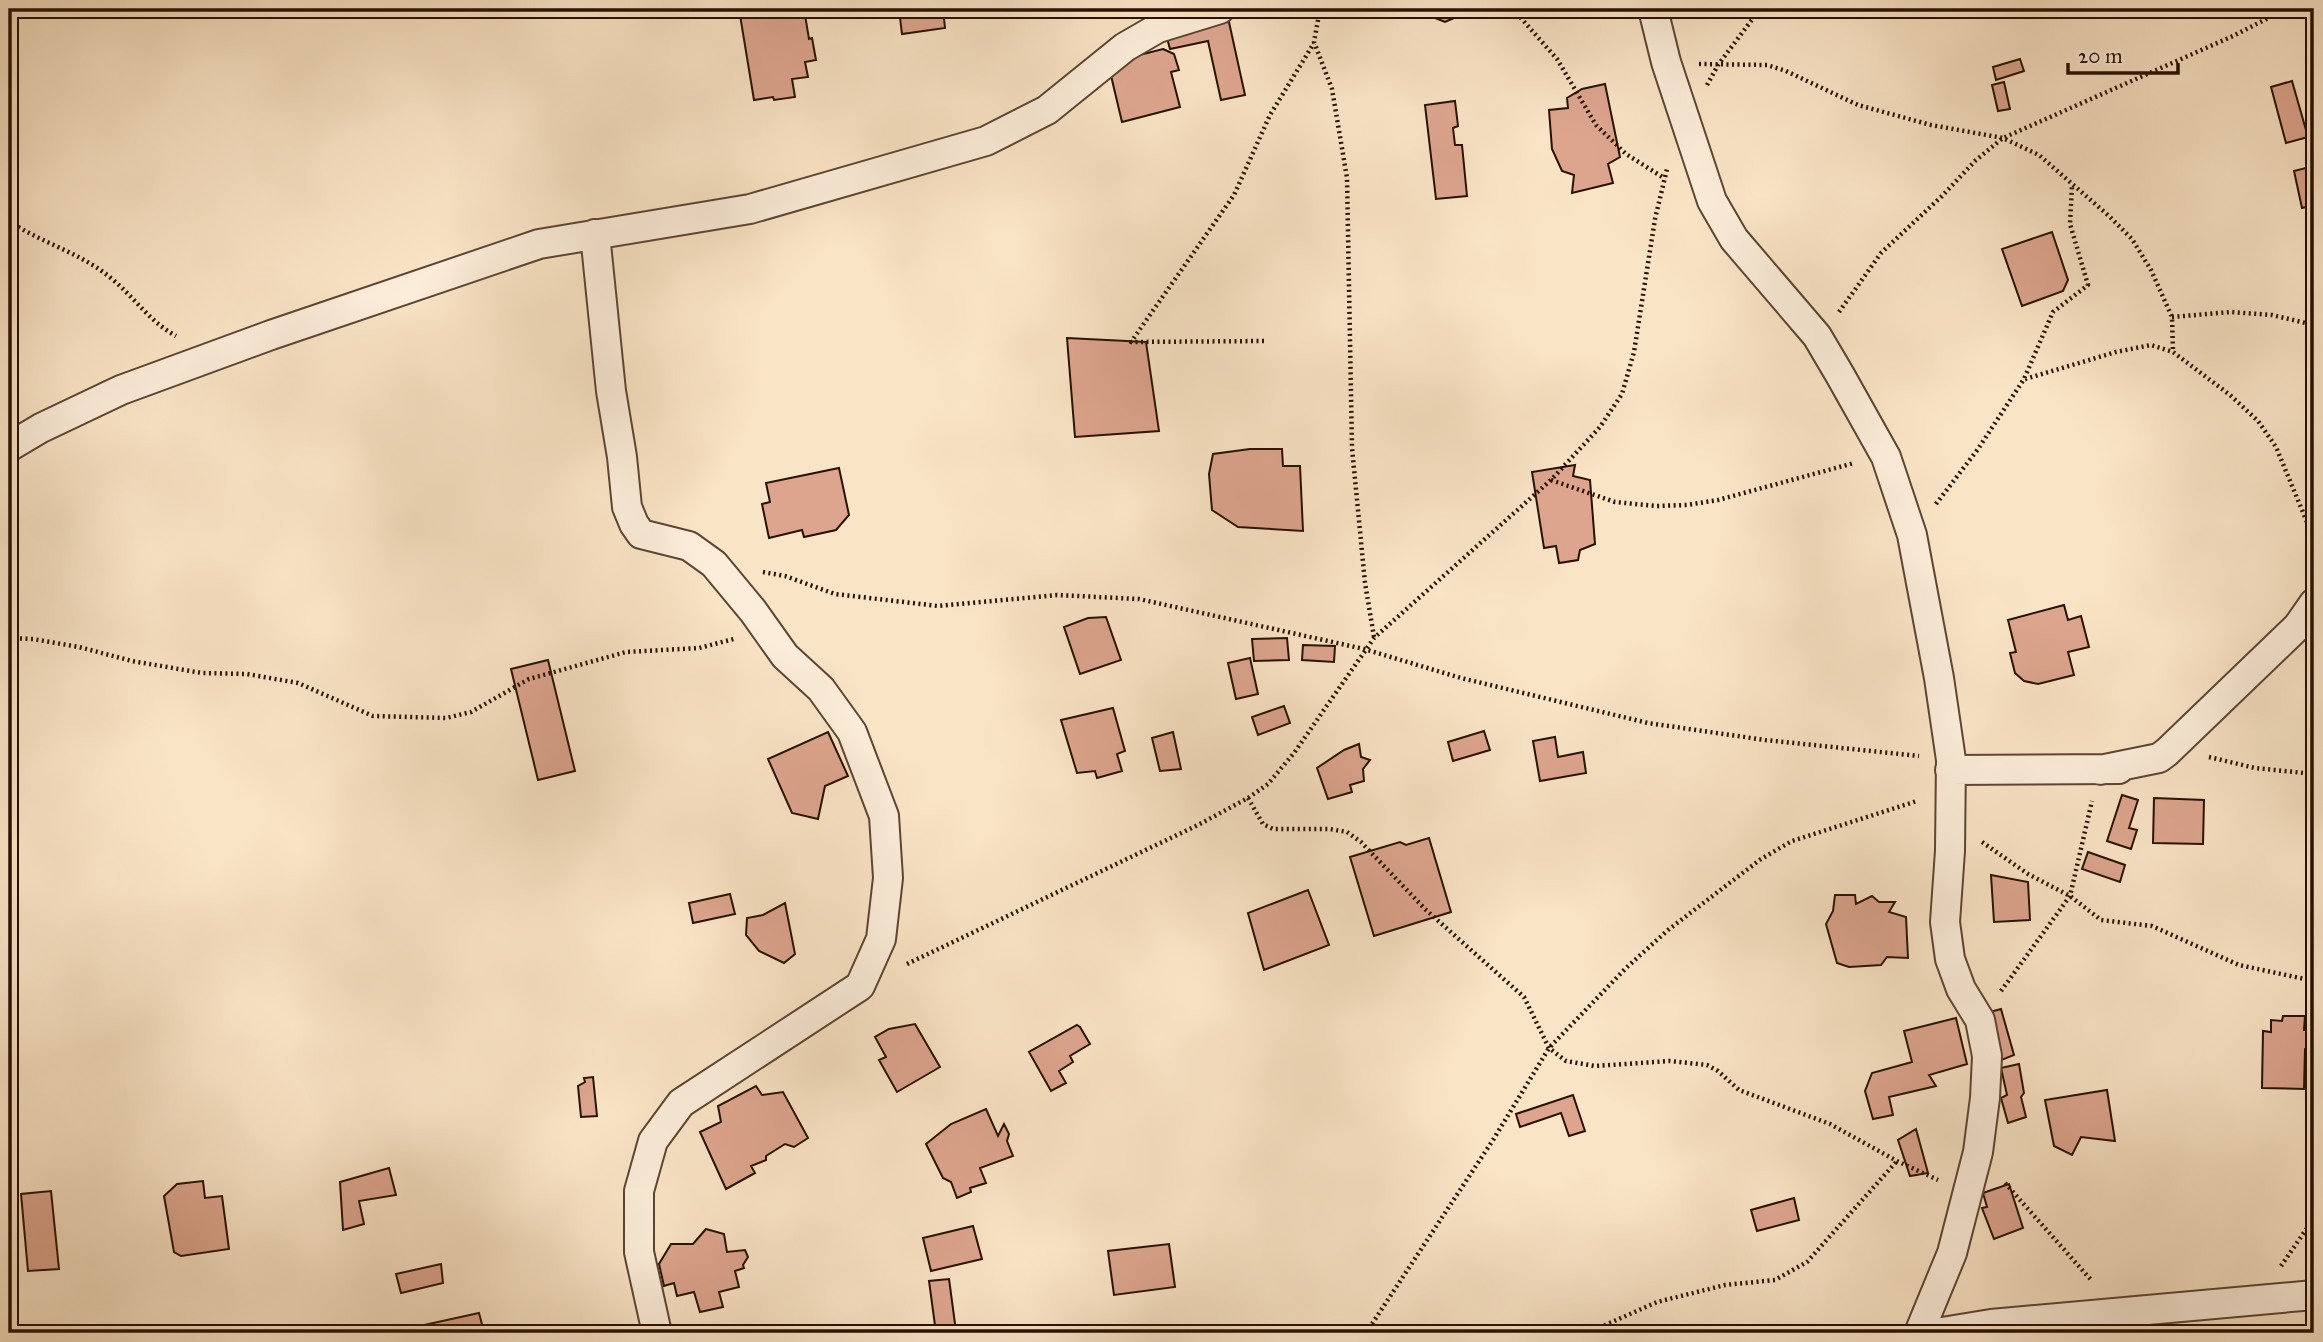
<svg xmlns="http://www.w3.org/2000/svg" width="2323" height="1342" viewBox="0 0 2323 1342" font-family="'IM FELL Great Primer',serif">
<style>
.building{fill:#dda58e;stroke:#271000;stroke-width:2}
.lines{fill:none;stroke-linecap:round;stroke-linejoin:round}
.street-casing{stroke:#5c4532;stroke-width:32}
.path{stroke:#271000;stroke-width:4.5;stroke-dasharray:2 3.5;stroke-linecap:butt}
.street{stroke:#fcedda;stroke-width:28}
</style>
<rect width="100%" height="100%" fill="#fae4c6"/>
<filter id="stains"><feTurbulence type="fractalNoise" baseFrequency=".00286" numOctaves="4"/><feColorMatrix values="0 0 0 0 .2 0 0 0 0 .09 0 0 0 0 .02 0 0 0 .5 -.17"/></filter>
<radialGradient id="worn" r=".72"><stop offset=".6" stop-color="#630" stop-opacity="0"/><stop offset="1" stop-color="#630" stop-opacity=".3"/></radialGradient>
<path class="building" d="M739,9H804L809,39L812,38L816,60L805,62L808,77L792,79L795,97L774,100L773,97L754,100Z
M899,9H943L945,28L902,34Z
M1429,9H1485L1468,12L1445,22L1430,16Z
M1227,13L1245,95L1221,100L1208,41L1170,49L1164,27Z
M1163,49L1174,54L1179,70L1171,72L1180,107L1122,122L1108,63Z
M2020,59L2024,71L1996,80L1993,67Z
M2292,81L2308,137L2286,143L2271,87Z
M2004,82L2010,109L1998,111L1992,85Z
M1605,84L1620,157L1608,164L1613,183L1572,193L1574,175L1562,171L1552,149L1549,110L1568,108L1567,98L1582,89Z
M1455,101L1458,126L1453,128L1455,145H1462L1467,196L1436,199L1425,105Z
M2314,166V205L2302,208L2294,171Z
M2052,232L2068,280L2063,291L2022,306L2002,249Z
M1067,338L1146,342L1159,431L1075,437Z
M1250,449H1282L1283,466H1300L1303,531L1238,527L1212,510L1209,474L1213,454Z
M1575,465L1573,476L1590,480L1595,544L1580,550L1578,560L1559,563L1556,546L1544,548L1532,472Z
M839,468L849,515L836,530L804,537L802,530L769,538L762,504L770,502L766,483Z
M2064,605L2068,620L2081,616L2089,647L2068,652L2074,675L2038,684L2024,681L2015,673L2010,653L2016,652L2008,620Z
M1106,617L1121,660L1080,674L1064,627L1088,618Z
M1287,638L1289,660L1254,661L1252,639Z
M1303,645L1335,646L1334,662L1302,660Z
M1250,658L1258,694L1236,699L1228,663Z
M548,660L575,771L538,780L511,669Z
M1284,706L1290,723L1258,735L1252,717Z
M1113,708L1125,751L1117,754L1122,771L1097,778L1095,771L1077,773L1061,720Z
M1484,731L1490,750L1453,761L1448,742Z
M828,732L848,776L825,786L818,819L792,813L768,759Z
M1173,732L1181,769L1160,771L1152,738Z
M1555,737L1558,757L1583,752L1586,773L1540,781L1533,741Z
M1359,744L1361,757L1370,760L1363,769L1364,781L1350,785L1352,792L1328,799L1317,768L1344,750Z
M2122,795L2138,800L2129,828L2137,830L2131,849L2107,841Z
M2154,798L2204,800L2203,844L2153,843Z
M1429,838L1451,912L1374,936L1350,857L1400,842L1406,845Z
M2088,852L2125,865L2120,882L2082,869Z
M1991,875L2028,882L2030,920L1994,922Z
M1308,890L1329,945L1264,970L1248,913Z
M730,894L735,914L693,923L689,903Z
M1835,895H1855L1856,904L1872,896L1879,902H1895L1889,912L1906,917L1908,958L1887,957L1881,965L1849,967L1837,963L1826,924L1833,911Z
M785,903L795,954L784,963L759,951L746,935L747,918L763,915Z
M2001,1009L2014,1055L1994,1063L1975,1016Z
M2283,1016H2305L2304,1030H2309L2308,1048L2305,1049L2304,1089L2262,1088L2263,1031L2271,1032V1020L2282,1021Z
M1956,1018L1967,1064L1929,1075L1936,1086L1889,1097L1893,1115L1873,1119L1865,1091L1872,1073L1912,1062L1904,1031Z
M915,1024L940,1067L897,1092L879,1060L886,1057L875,1037L889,1029Z
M1077,1025L1080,1027L1090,1044L1070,1056L1073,1062L1059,1071L1066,1083L1051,1091L1029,1052Z
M2019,1064L2024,1093L2021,1097L2026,1117L2008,1123L2001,1098L2007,1095L2001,1068Z
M593,1077L597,1116L581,1117L578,1086L585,1082L584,1078Z
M756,1086L762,1095L783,1092L808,1138L794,1147L785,1144L766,1156V1160L751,1166L755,1173L726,1189L700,1132L721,1122L718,1106Z
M2107,1090L2115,1141L2081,1137L2072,1155L2054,1146L2045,1100Z
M1573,1095L1585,1131L1569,1136L1561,1113L1520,1127L1516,1114Z
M986,1109L998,1136L1004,1124L1009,1134L1007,1141L1013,1156L980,1168L986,1183L970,1188L971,1192L957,1198L951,1182L943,1178L926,1144L951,1124Z
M1916,1129L1928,1173L1910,1176L1898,1140Z
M389,1168L396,1195L359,1201L364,1224L343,1230L340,1182Z
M203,1181L205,1198L222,1196L229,1249L181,1256L174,1252L164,1196L177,1184Z
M2009,1184L2023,1228L1994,1239L1982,1208L1987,1207L1983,1193Z
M51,1191L59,1269L28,1271L21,1194Z
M1794,1198L1799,1220L1757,1231L1751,1210Z
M973,1226L982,1259L931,1271L923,1238Z
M706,1229L724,1234L727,1252L745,1250L748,1257L743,1265L744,1268L735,1271L739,1287L719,1292L723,1307L700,1312L694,1292L677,1296L674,1283L664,1286L659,1264L671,1244H693Z
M1169,1244L1175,1287L1114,1295L1108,1251Z
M441,1264L443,1283L401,1293L396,1274Z
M949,1279L956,1331L936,1333L929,1281Z
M479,1313L483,1328L459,1333H426L424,1325Z"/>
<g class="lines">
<g class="street-casing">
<path id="street" d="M1653,9L1666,62L1712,201L1734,239L1817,336L1840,375L1886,457L1912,535L1939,678L1951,760L1950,851L1945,922L1950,959L1961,989L1980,1020L1987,1056L1985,1098L1978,1152L1952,1253L1919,1333
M595,234L611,391L622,457L627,507L634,524L641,534L689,546L714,564L753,611L785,656L821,689L852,732L884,816L888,878L881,939L860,986L681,1103L653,1141L639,1191V1252L657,1333
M9,447L41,428L121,390L271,335L539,244L750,209L986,141L1047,110L1125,47L1158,28L1220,9
M1950,770L2119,769
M2100,770L2159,758L2167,752L2298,626L2314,603
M1936,1333L1991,1324L2314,1295"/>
</g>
<path class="path" d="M1320,9L1314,42L1332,89L1347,178L1352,448L1365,583L1374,637
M1513,9L1557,59L1596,125L1626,154L1664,178
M1699,64L1767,65L1786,71L1858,105L1931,125L2003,138L2039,155L2109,216L2132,239L2151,270L2172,317L2173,352
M1707,85L1718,65L1760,9
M9,221C41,243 82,253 112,279C135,298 150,322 176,336
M1839,312L1881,253L1942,196L1975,161L2003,138L2233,36L2286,9
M2172,317L2231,312L2272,315L2314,325
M1264,341L1131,342L1234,195L1270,115L1314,43
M2025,379L2116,352L2151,345L2173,352L2230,395L2258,421L2276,447L2314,539
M1551,480L1615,502L1656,506L1687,505L1718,500L1854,463
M1936,504L1978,449L2024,379L2053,312L2088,285L2070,224L2072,185
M763,572L785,576L835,594L938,606L1057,595L1139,599L1364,649L1461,678L1648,723L1765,740L1919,756
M9,638L33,639L79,647L132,661L202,673L247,674L298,683L373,716L446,718L471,712L529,679L626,652L699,648L734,639
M2209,757L2255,768L2314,774
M1248,798L1263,824L1273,829H1330L1347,832L1361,842L1426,910L1524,997L1549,1048L1566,1061L1595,1066L1670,1061L1707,1065L1718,1071L1739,1090L1830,1124L1897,1161L1938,1180
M1982,842L2028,874L2070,896L2101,920L2152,926L2239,965L2314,981
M907,964L1198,825L1248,798L1268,784L1294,753L1374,638L1551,480L1600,427L1622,394L1634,352L1655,219L1667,169
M2001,991L2070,896L2092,801
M2005,1183L2092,1281
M2281,1266L2314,1218
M1366,1333L1493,1140L1549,1048L1626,968L1668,930L1761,859L1792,841L1917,801
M1578,1333L1594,1330L1657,1302L1725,1285L1775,1280L1807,1262L1897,1161"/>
<use href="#street" class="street"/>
</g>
<rect width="2323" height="1342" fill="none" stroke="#fae4c6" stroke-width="35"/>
<rect x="10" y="10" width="2302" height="1321" fill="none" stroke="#271000" stroke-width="3.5"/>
<rect x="18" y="18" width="2288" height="1307" fill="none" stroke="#271000" stroke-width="2"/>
<path d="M2068 63v10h110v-10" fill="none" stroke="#271000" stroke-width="3.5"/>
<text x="2078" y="63" font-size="21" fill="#271000" stroke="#fcedda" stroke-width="5" paint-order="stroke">20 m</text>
<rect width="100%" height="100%" filter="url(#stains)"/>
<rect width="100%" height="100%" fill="url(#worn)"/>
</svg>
